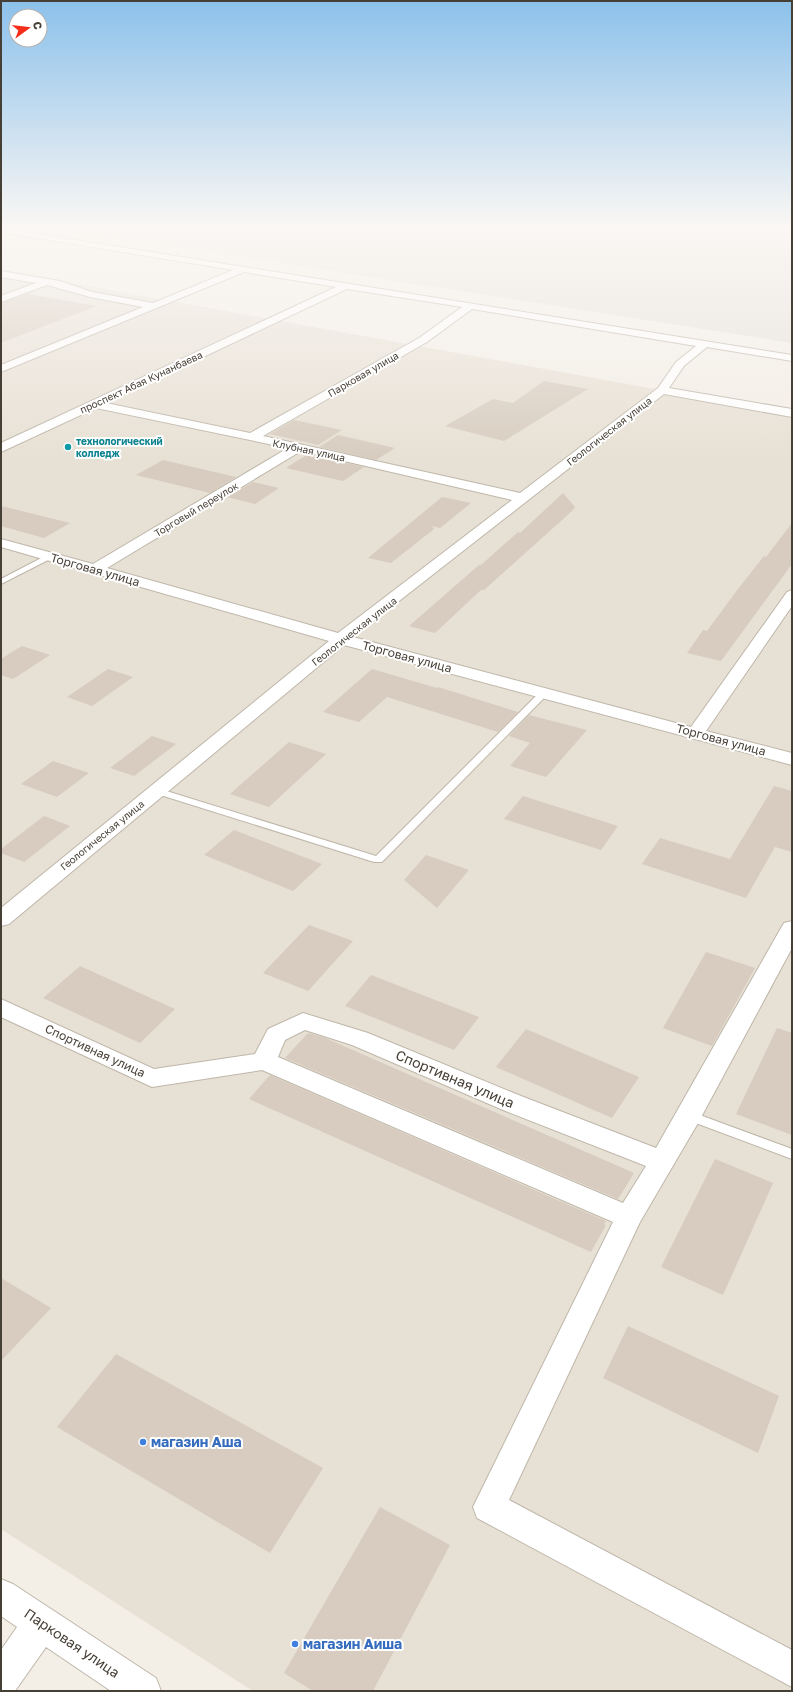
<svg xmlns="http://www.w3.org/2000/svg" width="793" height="1692" viewBox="0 0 793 1692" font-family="'Golos Text',sans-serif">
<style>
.residential{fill:#e7e0d4}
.industrial{fill:#e5e0db}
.building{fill:#d7ccbf}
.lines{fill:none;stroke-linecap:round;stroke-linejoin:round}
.lane-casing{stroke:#beb6a9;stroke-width:2}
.street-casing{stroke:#beb6a9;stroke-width:2}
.lane{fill:#fff;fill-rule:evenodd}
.street{fill:#fff;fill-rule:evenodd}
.culture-dot{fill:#0f9aa8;stroke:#fff;stroke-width:1.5}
.shop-dot{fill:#3f7fe0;stroke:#fff;stroke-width:1.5}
.labels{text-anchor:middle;stroke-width:4;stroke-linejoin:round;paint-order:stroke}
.far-street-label{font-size:10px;fill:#463f36;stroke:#fff}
.far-culture-label{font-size:10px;font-weight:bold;fill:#0d838f;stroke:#fff;text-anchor:start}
.street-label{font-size:12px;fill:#463f36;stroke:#fff}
.near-street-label{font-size:14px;fill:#463f36;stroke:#fff}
.near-shop-label{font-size:14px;font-weight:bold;fill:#366cbe;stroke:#fff;text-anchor:start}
</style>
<rect width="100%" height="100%" fill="#f3eee6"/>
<path class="residential" d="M1,270L792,414V1691H253L1,1529Z"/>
<path class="industrial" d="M40,225H792V343Z"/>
<path class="building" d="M28,294L96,306L1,343V303Z
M544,381L588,389L504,441L445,426L493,399L513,403Z
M294,420L342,430L318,445L270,434Z
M338,435L395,448L376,460L319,447Z
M308,454L364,467L343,481L286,468Z
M163,460L236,477L210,493L136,475Z
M253,482L279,488L255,504L227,497Z
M563,493L575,507L572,511L484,590H481L435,633L409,626L479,565H481L518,532L520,533Z
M442,497L471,503L440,528L432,526L434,529L391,563L368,558Z
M1,506L70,523L44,538L1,526Z
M792,523V564L721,661L687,653L703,630L707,631L738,589L764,556L766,557Z
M22,646L50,655L13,679L1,675V659Z
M108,669L133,677L92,706L67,697Z
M372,669L437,688L438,687L518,712L498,732L387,697L359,722L323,712Z
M529,715L587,730L546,777L510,766L530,743L509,736Z
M152,736L176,744L134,776L110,768Z
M289,742L326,754L269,807L230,794Z
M53,761L89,773L57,797L21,784Z
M774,786L792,791V852L775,847L746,898L642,864L660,838L730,859Z
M523,796L618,826L601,850L504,819Z
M44,816L70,826L24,862L1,853V849Z
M234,830L322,864L293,891L204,855Z
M426,855L469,870L437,908L404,880Z
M309,925L353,941L308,991L263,973Z
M706,952L755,968L712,1046L663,1028Z
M80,966L175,1009L140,1043L43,998Z
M371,975L479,1017L454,1050L345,1006Z
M777,1028L792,1033V1135L736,1114Z
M526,1029L639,1077L612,1118L496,1067Z
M308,1033L323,1037L634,1173L618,1199L285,1058Z
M270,1075L606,1221L604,1224L606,1225L591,1252L249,1099Z
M715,1159L773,1183L723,1295L661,1267Z
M1,1278L51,1308L1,1361Z
M628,1326L779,1396L758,1453L603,1378Z
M116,1354L323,1468L270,1553L57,1427Z
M380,1507L450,1545L373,1691H313L284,1673Z"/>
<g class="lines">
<g class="lane-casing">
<path id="lane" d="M47,555L54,557L1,584V579Z
M544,690L548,693L547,695L382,862H374L154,793L152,791L154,789H160L376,856L541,691Z
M689,1111L792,1149V1159L685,1119L683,1116L685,1113Z"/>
</g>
<g class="street-casing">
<path id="street" d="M1,228L792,355V361L707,347L684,366L669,388L792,409V417L664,394L353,637L691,727L787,592L792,590V606L706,731L792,753V765L344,645L9,924L1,926V908L329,641L1,547V539L93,564L288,448L96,408L1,452V443L336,287L244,272L1,372V365L143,307L90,297L47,285L1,302V296L36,283L1,277V271L60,281L92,292L153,303L233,270L1,232ZM347,289L462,307L419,338L250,433L106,403ZM472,309L696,346L676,362L658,388L520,493L263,436L427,342ZM301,451L512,500L338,633L107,568Z
M792,921V948L698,1123L640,1222L509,1500L792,1650V1687L477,1518L473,1507L613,1222L262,1070L152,1087L1,1017V999L154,1069L255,1054L268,1029L303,1013L368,1033L521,1096L656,1148L781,928L784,923ZM305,1030L352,1045L503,1110L646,1166L623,1203L278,1057L285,1040Z
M1,1579L13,1584L156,1678L161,1691H111L46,1647L15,1691H1V1650L17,1627L1,1616Z"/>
</g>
<use href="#lane" class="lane"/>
<use href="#street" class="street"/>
</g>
<linearGradient id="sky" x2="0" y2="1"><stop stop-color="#8cc1eb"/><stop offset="0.49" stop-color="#faf7f4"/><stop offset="1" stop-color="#faf7f4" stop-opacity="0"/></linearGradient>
<rect width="793" height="462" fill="url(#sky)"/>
<circle class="culture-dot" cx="68" cy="447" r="4"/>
<g class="shop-dot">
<circle cx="143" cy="1442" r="4"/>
<circle cx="295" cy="1644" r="4"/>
</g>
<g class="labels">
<g class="far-street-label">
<text transform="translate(363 374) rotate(-30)" y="4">Парковая улица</text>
<text transform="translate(141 382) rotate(-25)" y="4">проспект Абая Кунанбаева</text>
<text transform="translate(609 431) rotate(-38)" y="4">Геологическая улица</text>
<text transform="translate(309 450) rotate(12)" y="4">Клубная улица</text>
<text transform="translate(196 509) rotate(-31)" y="4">Торговый переулок</text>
<text transform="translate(354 631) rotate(-38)" y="4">Геологическая улица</text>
<text transform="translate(102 835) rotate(-39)" y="4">Геологическая улица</text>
</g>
<g class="far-culture-label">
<text x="76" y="445">технологический<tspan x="76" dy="12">колледж</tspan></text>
</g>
<g class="street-label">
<text transform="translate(95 570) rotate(16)" y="4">Торговая улица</text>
<text transform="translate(407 657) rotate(15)" y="4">Торговая улица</text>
<text transform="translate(721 740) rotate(15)" y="4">Торговая улица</text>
<text transform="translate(95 1051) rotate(25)" y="4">Спортивная улица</text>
</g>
<g class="near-street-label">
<text transform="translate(455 1079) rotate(23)" y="5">Спортивная улица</text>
<text transform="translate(72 1643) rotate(34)" y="5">Парковая улица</text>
</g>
<g class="near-shop-label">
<text x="151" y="1447">магазин Аша</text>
<text x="303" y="1649">магазин Аиша</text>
</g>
</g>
<rect width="793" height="1692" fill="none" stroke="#463f36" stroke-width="4"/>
<g transform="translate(28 28) rotate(75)"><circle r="19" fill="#ffffff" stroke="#b5b2af"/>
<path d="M0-3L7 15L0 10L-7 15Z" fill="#f72e19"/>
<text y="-6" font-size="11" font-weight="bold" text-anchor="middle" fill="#463f36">С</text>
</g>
</svg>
